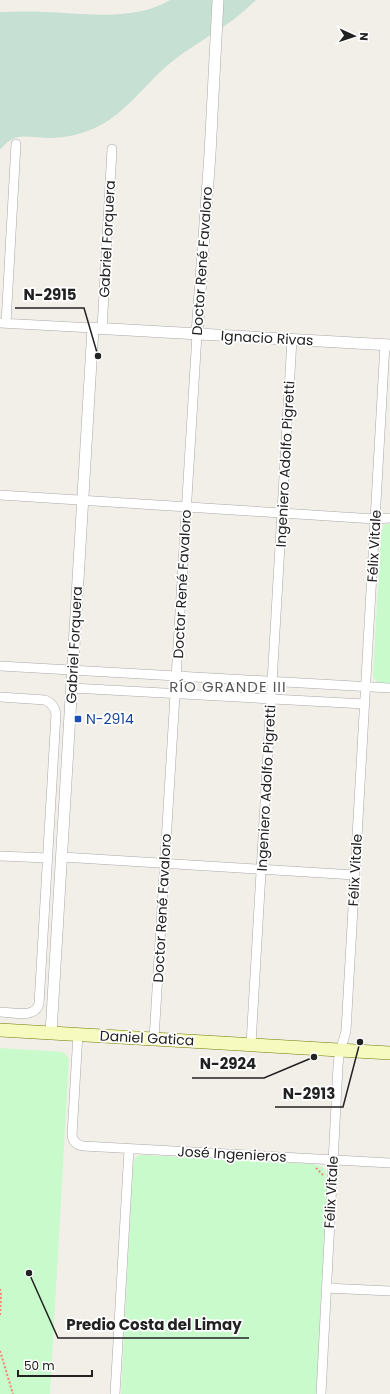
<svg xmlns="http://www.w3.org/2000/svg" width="390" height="1394" viewBox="0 0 390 1394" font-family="Poppins,sans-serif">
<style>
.wetland{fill:#c6e0d4}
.park{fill:#c8facc}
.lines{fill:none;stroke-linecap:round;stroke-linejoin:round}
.minor-casing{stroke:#a9a9a9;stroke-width:10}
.tertiary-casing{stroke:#a9a9a9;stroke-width:12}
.secondary-casing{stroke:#707d05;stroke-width:14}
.path{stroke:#fa8072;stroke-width:2;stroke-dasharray:2 2;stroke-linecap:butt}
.minor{stroke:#fff;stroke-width:9}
.tertiary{stroke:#fff;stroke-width:11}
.secondary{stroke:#f7fabf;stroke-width:13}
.transit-dot{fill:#1a4fb4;stroke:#fff;stroke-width:1.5}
.labels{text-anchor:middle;stroke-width:3.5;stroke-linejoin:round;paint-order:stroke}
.street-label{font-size:14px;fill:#222;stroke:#fff}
.transit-label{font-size:14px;fill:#164399;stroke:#fff;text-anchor:start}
.neighbourhood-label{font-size:15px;letter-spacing:1px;fill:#555;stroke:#fff}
.leader{fill:none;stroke:#222;stroke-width:1.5}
.callout-dot{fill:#222;stroke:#fff;stroke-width:1.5}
.callout-label{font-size:15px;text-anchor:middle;font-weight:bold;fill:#222;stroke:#fff;stroke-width:3.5;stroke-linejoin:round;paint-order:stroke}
</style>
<rect width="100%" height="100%" fill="#f2efe9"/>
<path class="wetland" d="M170,0H256C248,7 241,14 233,20C211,36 188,48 168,65C144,85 126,113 97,127C82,134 66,138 50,138C29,138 15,130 0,150V12C14,12 29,11 43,12C83,13 134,22 170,0Z"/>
<path class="park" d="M390,523V684C383,683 375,684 373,676L381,532L384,525Z
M0,1048L63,1052L69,1058L50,1394H0Z
M140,1155L313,1164L323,1167L326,1172L327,1179L316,1394H121L133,1164L136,1157Z"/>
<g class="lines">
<g class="minor-casing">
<path id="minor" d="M0,323L93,328
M6,323L16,144
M102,329L112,149
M0,495L375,519L390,518
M0,666L390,688
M72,688L365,704
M0,697L45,700C52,703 55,707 56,714L39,1004C35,1019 12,1012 0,1012
M0,856L48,858
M62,857L355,875
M78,1034L72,1135C73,1142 77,1145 83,1146L390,1163
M154,1039L197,334
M251,1044L292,339
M326,1288L390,1291
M115,1394L129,1149
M321,1394L338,1066L339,1056L346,1031L385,344"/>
</g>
<g class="tertiary-casing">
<path id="tertiary" d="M197,334L210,154L218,0
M51,1033L93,328L390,345"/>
</g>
<g class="secondary-casing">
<path id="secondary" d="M0,1030L390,1053"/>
</g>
<path class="path" d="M316,1168L323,1175
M0,1289L1,1295L0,1317
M0,1351L13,1394"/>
<use href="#minor" class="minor"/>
<use href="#tertiary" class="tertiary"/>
<use href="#secondary" class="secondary"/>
</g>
<rect class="transit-dot" x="74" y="715" width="8" height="8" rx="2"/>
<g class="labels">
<g class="street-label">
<text transform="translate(107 239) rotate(-87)" y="5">Gabriel Forquera</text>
<text transform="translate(202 261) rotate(-86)" y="5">Doctor René Favaloro</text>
<text transform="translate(267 338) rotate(3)" y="5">Ignacio Rivas</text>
<text transform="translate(285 464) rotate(-87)" y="5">Ingeniero Adolfo Pigretti</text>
<text transform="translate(374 546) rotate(-87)" y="5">Félix Vitale</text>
<text transform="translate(182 584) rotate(-87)" y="5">Doctor René Favaloro</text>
<text transform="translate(74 645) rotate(-87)" y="5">Gabriel Forquera</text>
<text transform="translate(266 788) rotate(-87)" y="5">Ingeniero Adolfo Pigretti</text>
<text transform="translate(355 870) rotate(-87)" y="5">Félix Vitale</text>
<text transform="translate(162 908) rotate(-87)" y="5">Doctor René Favaloro</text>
<text transform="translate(147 1038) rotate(3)" y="5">Daniel Gatica</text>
<text transform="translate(232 1154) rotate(3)" y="5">José Ingenieros</text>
<text transform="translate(331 1192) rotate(-87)" y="5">Félix Vitale</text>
</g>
<g class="transit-label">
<text x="86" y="724">N-2914</text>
</g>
<g class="neighbourhood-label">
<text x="228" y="692">RÍO GRANDE III</text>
</g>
</g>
<path class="leader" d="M98 356L84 308H15M314 1057L264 1078H192M360 1042L343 1107H275M29 1273L58 1338H249"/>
<g class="callout-dot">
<circle cx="98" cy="356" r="4"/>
<circle cx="314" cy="1057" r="4"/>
<circle cx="360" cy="1042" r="4"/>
<circle cx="29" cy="1273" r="4"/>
</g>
<g class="callout-label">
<text x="50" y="300">N-2915</text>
<text x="228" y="1069">N-2924</text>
<text x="309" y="1099">N-2913</text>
<text x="154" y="1330">Predio Costa del Limay</text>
</g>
<g transform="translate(354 36) rotate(93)" stroke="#ffffff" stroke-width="3" paint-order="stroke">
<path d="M0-3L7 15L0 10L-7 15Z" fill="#222222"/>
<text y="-6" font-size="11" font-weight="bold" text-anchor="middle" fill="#222222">N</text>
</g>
<path d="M18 1370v6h74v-6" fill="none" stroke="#222222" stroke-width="2"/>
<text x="24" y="1370" font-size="12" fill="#222222" stroke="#ffffff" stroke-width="3" paint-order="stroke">50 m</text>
</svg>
